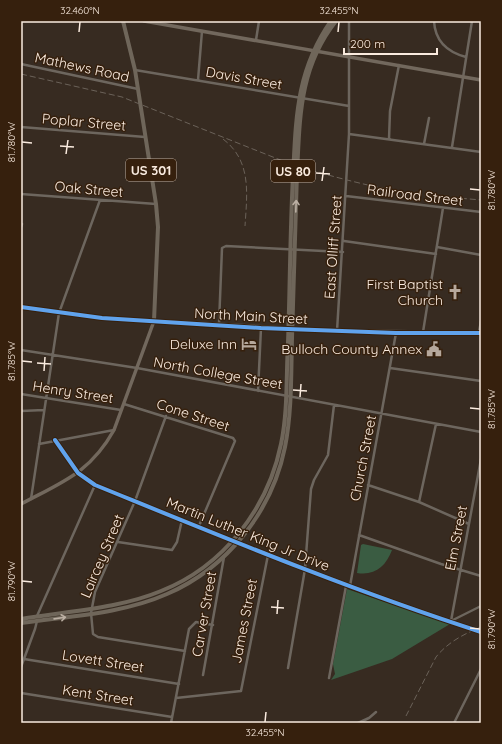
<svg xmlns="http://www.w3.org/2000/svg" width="502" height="744" viewBox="0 0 502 744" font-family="Quicksand,sans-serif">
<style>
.green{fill:#3a5c42}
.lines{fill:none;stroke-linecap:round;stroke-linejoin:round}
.street{stroke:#6d665e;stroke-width:2.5}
.secondary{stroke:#72685d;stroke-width:3.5}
.primary{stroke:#6f665a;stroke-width:4}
.rail{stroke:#6b6259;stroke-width:1;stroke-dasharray:6 3;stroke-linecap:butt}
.cycleway-casing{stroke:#36200d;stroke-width:6}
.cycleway{stroke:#60a3ed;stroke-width:4}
.oneway{stroke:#bbafa3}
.ticks{fill:none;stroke:#faebdf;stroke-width:1.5}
.labels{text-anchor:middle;stroke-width:3;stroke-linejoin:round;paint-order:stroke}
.shield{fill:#36200d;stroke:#bfaea0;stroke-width:1}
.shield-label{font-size:13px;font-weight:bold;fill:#faebdf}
.street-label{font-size:14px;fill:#faebdf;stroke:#36200d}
.poi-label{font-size:14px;fill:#faebdf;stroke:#36200d;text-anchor:end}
.neatline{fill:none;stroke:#faebdf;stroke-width:1.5}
.ticks-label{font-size:10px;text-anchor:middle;fill:#faebdf}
</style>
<rect width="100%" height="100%" fill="#372b21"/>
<path class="green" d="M363,544L392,550C386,566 375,576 357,573L361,545Z
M347,589L450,624L392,659L331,680L335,674L333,664Z"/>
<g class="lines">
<path class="street" d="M434,21C435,41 447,52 466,57
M256,40L259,21
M21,64L138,89
M135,70L349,106
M198,80L202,31
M21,127L145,137
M349,134L481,152
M389,139L390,111L399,65
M424,144L429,118
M452,147L472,21
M21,194L156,204
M346,196L481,212
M21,227L22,224
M344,241L436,254
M437,247L481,255
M219,324L222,248L226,246L343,252
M337,331L349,134V21
M423,332L443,208
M479,332L481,321
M21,350L137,368L481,432
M390,368L481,381
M258,391L261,328
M21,394L121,410
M124,404L233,438L235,441L199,526
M21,411L44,410
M166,416L135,501L95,592L91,613L93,634L98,637L185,651
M55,440L78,473
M39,444L114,430
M368,485L419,502L469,524
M31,499L59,313L100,200
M419,502L436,424
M359,535L441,564L481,576
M118,542L172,550L177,542L182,520
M350,586L396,333
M37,616L95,485
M451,621L481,459
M451,621L481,606
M24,659L179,684
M21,667L35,629L37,621
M288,668L305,569L311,489L314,480L328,455L334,405
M203,675L224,557
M329,678L346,586
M21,693L172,717
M176,698L241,691L268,555
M171,723L189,629L196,622L213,625
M358,723L369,718L376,712
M454,723L481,669"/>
<path class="secondary" d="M144,21L481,80
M21,307L102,318L154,321L114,430C90,473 62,482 21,504
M78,473L95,485C223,537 350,590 481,632"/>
<path class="primary" d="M123,21L135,70L156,204L158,227L154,321L337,331L481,333
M21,619C67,611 118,609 161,591C224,566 268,508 281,444C288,411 286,376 288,343C290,287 290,232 293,176C296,118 296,71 331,21
M21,623C69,616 122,614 167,594C227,568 272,512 285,447C292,412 291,374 292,338C294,283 295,228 297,173C300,117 299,68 336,21"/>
<path class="rail" d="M21,74L122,97L293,165C334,177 374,188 416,194C438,197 460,198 481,200
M223,139C252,161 247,194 245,226
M406,716L436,657C448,642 464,634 481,627"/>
<g class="cycleway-casing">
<path id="cycleway" d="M21,307L102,318L261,328L396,333H481
M55,440L78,473L95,485C223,537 350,590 481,632"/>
</g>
<use href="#cycleway" class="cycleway"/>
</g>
<defs><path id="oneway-shaft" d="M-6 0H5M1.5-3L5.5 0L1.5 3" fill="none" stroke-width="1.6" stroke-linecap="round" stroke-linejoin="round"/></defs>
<g class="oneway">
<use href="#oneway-shaft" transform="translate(296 206) rotate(-88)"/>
<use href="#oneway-shaft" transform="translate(60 618) rotate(-8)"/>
</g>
<path class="ticks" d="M79,32L80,22M338,32L339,22M22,142L32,143M60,146L74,147M66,154L68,140M316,173L330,174M322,181L324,167M470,189L480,190M22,361L32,362M37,363L51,364M44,371L45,357M293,390L307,391M300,397L301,384M470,408L480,409M22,581L32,582M271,607L284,608M277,614L278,600M470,628L480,629M265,722L266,712"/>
<defs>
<g id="church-bare" transform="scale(1.2)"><path d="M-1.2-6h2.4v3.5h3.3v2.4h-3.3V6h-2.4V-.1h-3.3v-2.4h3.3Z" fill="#b6a89c" stroke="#36200d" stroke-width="2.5" paint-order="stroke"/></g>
<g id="hotel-bare" transform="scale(1.2)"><path d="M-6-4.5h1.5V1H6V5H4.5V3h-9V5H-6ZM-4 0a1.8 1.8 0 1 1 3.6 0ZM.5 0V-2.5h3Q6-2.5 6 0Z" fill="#b6a89c" stroke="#36200d" stroke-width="2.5" paint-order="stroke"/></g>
<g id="civic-bare" transform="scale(1.2)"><path d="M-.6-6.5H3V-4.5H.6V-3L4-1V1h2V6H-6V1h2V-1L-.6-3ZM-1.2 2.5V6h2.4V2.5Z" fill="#b6a89c" stroke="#36200d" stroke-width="2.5" paint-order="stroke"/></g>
</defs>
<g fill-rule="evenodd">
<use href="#church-bare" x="455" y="292"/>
<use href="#hotel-bare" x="249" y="344"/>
<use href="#civic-bare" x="434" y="349"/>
</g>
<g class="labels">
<g class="shield">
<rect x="126" y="159" width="50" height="22" rx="3"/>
<rect x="271" y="160" width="44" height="22" rx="3"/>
</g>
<g class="shield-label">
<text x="151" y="175">US 301</text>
<text x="293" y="176">US 80</text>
</g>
<g class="street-label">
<text transform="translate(82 67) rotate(12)" y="5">Mathews Road</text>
<text transform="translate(244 78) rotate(10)" y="5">Davis Street</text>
<text transform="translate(84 122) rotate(5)" y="5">Poplar Street</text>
<text transform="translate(89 189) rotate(5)" y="5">Oak Street</text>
<text transform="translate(415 195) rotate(7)" y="5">Railroad Street</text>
<text transform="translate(333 247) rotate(-86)" y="5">East Olliff Street</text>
<text transform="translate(251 316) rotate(3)" y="5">North Main Street</text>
<text transform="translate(218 373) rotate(10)" y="5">North College Street</text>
<text transform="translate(73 392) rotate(9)" y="5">Henry Street</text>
<text transform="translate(193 415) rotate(18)" y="5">Cone Street</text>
<text transform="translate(363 458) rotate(-79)" y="5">Church Street</text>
<text transform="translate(248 534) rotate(22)" y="5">Martin Luther King Jr Drive</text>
<text transform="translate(456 538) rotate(-79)" y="5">Elm Street</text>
<text transform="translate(102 556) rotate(-67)" y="5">Laircey Street</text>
<text transform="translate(204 614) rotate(-80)" y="5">Carver Street</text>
<text transform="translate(244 621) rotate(-79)" y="5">James Street</text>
<text transform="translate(103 661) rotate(9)" y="5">Lovett Street</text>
<text transform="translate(98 695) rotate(9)" y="5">Kent Street</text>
</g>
<g class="poi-label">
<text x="443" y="289">First Baptist<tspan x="443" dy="16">Church</tspan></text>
<text x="237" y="349">Deluxe Inn</text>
<text x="422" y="354">Bulloch County Annex</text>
</g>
</g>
<rect width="502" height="744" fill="none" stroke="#36200d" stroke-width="44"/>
<path d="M344 48v6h93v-6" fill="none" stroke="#faebdf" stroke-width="2"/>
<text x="350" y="48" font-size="12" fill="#faebdf" stroke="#36200d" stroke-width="3" paint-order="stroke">200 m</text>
<rect x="22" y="22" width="458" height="700" class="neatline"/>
<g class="ticks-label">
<text x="80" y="14">32.460°N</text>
<text x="339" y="14">32.455°N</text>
<text transform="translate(11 142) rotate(-90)" y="4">81.780°W</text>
<text transform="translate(491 190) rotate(-90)" y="4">81.780°W</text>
<text transform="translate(11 361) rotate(-90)" y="4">81.785°W</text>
<text transform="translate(491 409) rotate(-90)" y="4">81.785°W</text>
<text transform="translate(11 581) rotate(-90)" y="4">81.790°W</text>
<text transform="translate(491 629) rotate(-90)" y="4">81.790°W</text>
<text x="265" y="736">32.455°N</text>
</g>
</svg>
